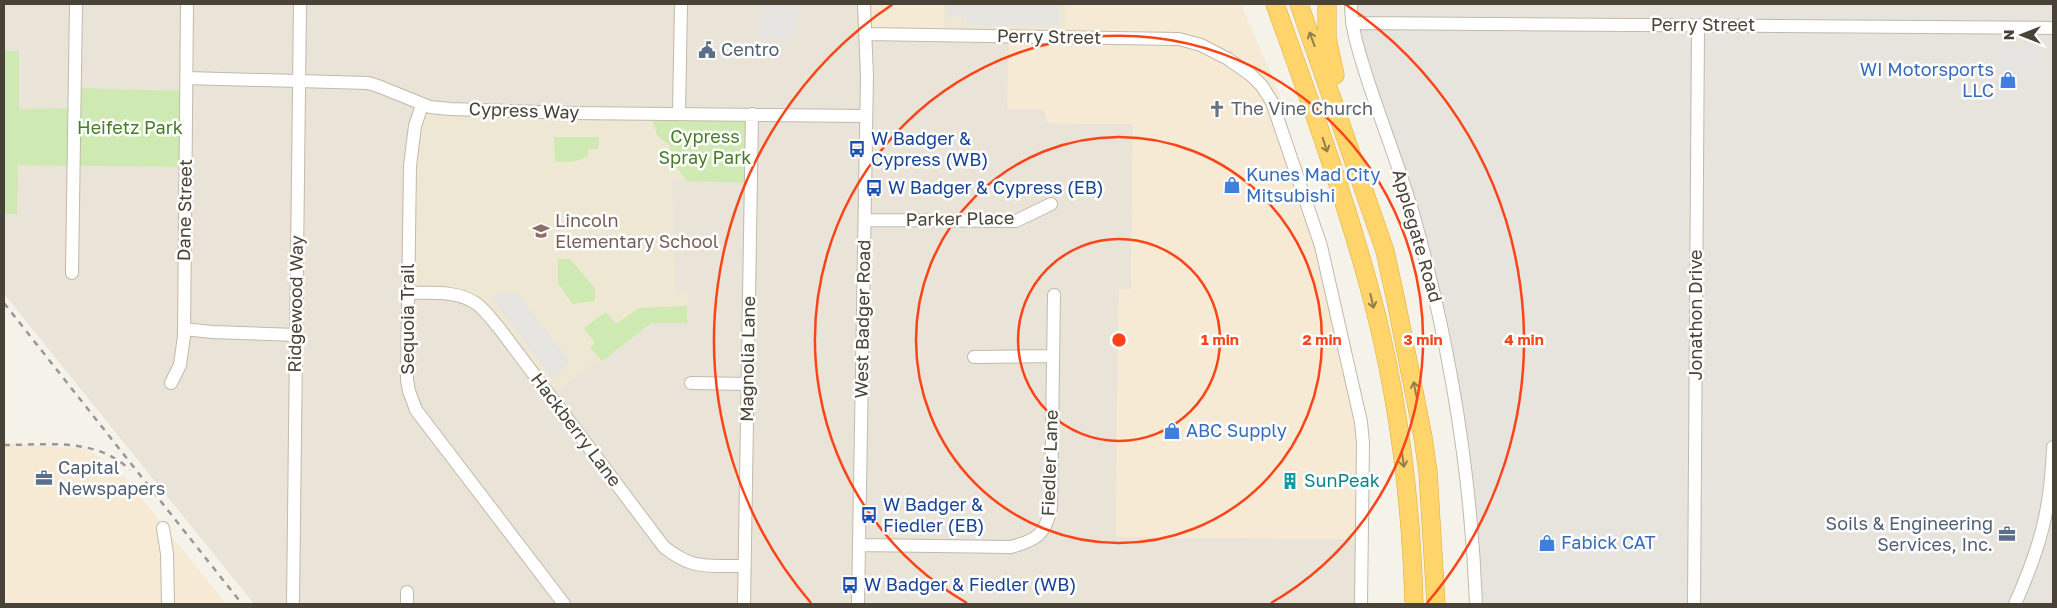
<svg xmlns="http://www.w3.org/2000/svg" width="2057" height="608" viewBox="0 0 2057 608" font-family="'Golos Text',sans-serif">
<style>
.residential{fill:#e9e4d7}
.commercial{fill:#f6ead4}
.industrial{fill:#e7e3dd}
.education{fill:#eee7d3}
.green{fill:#cee9b1}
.parking{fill:#e6e4e1}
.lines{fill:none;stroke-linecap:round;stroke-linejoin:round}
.minor-casing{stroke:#c1baab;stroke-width:14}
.highway-casing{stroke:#e0a937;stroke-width:19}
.minor{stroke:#fff;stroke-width:12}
.highway{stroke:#ffd46a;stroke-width:18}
.rail{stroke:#989898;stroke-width:2.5;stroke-dasharray:6 6;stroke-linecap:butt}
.oneway{stroke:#927d4b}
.ring{fill:none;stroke:#fd4418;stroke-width:2.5}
.labels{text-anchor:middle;stroke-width:5;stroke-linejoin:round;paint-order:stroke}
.street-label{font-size:18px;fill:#494337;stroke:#fff}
.service-label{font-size:18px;fill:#4e5e75;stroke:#fff;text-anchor:start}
.shop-label{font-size:18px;fill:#366cbe;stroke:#fff;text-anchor:start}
.worship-label{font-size:18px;fill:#5b616d;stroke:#fff;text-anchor:start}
.park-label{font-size:18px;fill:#457c28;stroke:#fff}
.transit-label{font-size:18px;fill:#164399;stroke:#fff;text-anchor:start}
.education-label{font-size:18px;fill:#785e54;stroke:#fff;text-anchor:start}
.culture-label{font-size:18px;fill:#0d838f;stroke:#fff;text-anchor:start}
.centre{fill:#fd4418;stroke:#fff;stroke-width:2.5}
.ring-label{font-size:15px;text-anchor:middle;font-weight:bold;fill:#fd4418;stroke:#fff;stroke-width:5;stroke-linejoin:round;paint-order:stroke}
</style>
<rect width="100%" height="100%" fill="#f5f2e9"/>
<path class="residential" d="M4,4H864L1009,37L1045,109L1047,123L1133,124L1131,289L1119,290L1116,537L1362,539L1361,604H254L4,294Z"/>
<path class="commercial" d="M864,4H1241L1283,102L1276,111L1321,246L1361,422L1362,539L1116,537L1119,289H1131L1133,124L1047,123L1044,109H1007L1009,37L867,34Z
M4,443L87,449L110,465L126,479L226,604H4Z"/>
<path class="industrial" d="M1351,4H2053V604H1479L1455,392Z"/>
<path class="education" d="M944,4H1065V35L944,31Z
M422,105L650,113L657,135L669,145L675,165L687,181L672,180L675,293L688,294L687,323H651L550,396L478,305L408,293L410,166Z"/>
<path class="green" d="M4,51H19V109L81,108V88L181,91V167L18,165L17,214H4Z
M650,113L752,114L751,183L687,181L675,165L669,145L657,135Z
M554,137H599L598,149H588V156C576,163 567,162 555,162Z
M558,259H570L595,288V301L572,304L558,283Z
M687,306V323H651L602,361L590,347L595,343L584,328L606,312L616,324L639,308Z"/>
<path class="parking" d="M763,4H797L796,33H790L789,40H757V23H763Z
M948,4H1059V25H967V17H948Z
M1998,45L2038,46V76H1998Z
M511,292L517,293L569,360L566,365L552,379L491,296Z"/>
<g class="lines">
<g class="minor-casing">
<path id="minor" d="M1351,4C1351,32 1361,58 1369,84C1384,129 1401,172 1414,217C1450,344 1471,473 1476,604
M1352,23L2053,28
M867,34L1179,39L1201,45L1228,59L1251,75L1262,86L1272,102L1321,246L1361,422L1363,443L1361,604
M187,78L368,83L378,86L430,107L450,109L572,113L866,116
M422,105L415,126L410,166L407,380L409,391L416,410L564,604
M679,113L681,4
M865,220L1016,221L1051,204
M72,273L76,4
M408,293C431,293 457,290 477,304C485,310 492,320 499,328L664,547C694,571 708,565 744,566
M184,329L212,332L296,335
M974,357L1053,356
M171,383L180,365L184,336L187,4
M691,383L747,384
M163,528L167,554L168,604
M859,545L1011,547C1037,540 1046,534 1051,507L1054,295
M407,592V604
M293,604L300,4
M744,604L752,114
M858,604L867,76L864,4
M1694,604L1698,26
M2015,604C2040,548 2051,509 2053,447"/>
</g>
<g class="highway-casing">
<path id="highway" d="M1275,4C1308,96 1342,188 1368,283C1397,387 1411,496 1414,604
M1299,4L1385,251L1396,301L1423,437L1428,472L1436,604
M1327,4V38L1335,75"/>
</g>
<use href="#minor" class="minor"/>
<use href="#highway" class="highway"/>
<path class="rail" d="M4,303L242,604
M4,445C47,445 96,437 130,470"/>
</g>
<defs><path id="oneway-shaft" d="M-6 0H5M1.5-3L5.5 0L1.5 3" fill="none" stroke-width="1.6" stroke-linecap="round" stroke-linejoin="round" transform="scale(1.25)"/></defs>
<g class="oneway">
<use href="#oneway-shaft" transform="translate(1312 39) rotate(-110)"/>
<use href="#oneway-shaft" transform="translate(1325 145) rotate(72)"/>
<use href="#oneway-shaft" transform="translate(1372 301) rotate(77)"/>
<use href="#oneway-shaft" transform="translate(1415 389) rotate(-101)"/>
<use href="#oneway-shaft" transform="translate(1403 460) rotate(82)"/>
</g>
<g class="ring">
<circle cx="1119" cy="340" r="101"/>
<circle cx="1119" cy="340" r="203"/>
<path d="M967 603A304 304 0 1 1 1271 603"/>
<path d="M811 603A405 405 0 0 1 893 4M1345 4A405 405 0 0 1 1427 603"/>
</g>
<defs>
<g id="civic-bare" transform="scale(1.35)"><path d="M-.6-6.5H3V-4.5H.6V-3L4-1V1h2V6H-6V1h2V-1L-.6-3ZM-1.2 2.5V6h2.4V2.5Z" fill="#5c6f8a" stroke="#fff" stroke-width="2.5" paint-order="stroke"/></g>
<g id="shop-bare" transform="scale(1.35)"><path d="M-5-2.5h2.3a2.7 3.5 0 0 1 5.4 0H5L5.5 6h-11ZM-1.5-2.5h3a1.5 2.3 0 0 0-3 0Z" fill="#3f7fe0" stroke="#fff" stroke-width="2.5" paint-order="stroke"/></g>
<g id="church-bare" transform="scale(1.35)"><path d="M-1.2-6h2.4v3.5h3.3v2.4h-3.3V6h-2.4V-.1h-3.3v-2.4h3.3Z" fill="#6b7280" stroke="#fff" stroke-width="2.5" paint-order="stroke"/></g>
<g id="bus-bare" transform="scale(1.35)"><path d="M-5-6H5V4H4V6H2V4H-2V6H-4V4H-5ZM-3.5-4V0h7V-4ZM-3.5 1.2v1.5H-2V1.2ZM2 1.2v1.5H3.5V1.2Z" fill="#1a4fb4" stroke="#fff" stroke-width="2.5" paint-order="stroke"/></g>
<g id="school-bare" transform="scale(1.35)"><path d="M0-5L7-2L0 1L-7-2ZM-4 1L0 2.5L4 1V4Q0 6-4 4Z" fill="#8d6e63" stroke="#fff" stroke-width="2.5" paint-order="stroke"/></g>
<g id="office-bare" transform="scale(1.35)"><path d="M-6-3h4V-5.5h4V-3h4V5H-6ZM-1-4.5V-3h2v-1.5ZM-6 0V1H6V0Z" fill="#5c6f8a" stroke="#fff" stroke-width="2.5" paint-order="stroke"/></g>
<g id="building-bare" transform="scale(1.35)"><path d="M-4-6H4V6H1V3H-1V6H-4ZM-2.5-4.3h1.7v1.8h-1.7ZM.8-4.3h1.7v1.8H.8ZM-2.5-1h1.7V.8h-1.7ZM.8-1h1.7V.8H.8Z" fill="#0f9aa8" stroke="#fff" stroke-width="2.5" paint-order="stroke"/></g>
</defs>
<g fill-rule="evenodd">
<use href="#civic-bare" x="707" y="50"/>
<use href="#shop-bare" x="2008" y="80"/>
<use href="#church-bare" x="1217" y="109"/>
<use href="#bus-bare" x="857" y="149"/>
<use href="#shop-bare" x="1232" y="185"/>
<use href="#bus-bare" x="874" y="188"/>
<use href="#school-bare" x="541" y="231"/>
<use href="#shop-bare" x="1172" y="431"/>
<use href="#office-bare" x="44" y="478"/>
<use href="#building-bare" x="1290" y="481"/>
<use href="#bus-bare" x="869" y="515"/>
<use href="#office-bare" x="2007" y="534"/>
<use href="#shop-bare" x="1547" y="543"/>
<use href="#bus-bare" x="850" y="585"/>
</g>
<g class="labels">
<g class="street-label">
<text x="1703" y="31">Perry Street</text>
<text transform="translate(1049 37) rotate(1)" y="6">Perry Street</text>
<text transform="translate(524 111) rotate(2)" y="6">Cypress Way</text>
<text transform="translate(185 210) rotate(-89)" y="6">Dane Street</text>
<text transform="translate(960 219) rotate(-1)" y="6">Parker Place</text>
<text transform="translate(1417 236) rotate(74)" y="6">Applegate Road</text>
<text transform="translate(296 304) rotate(-89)" y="6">Ridgewood Way</text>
<text transform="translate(1696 315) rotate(-90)" y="6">Jonathon Drive</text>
<text transform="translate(408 319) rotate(-90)" y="6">Sequoia Trail</text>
<text transform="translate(863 319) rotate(-89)" y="6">West Badger Road</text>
<text transform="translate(748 359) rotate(-89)" y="6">Magnolia Lane</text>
<text transform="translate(576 430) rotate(53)" y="6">Hackberry Lane</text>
<text transform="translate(1050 463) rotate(-88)" y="6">Fiedler Lane</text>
</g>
<g class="service-label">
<text x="721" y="56">Centro</text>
<text x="58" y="474">Capital<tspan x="58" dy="21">Newspapers</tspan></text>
<text x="1993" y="530" text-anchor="end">Soils &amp; Engineering<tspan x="1993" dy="21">Services, Inc.</tspan></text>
</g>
<g class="shop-label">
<text x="1994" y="76" text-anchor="end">WI Motorsports<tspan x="1994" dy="21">LLC</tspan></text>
<text x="1246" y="181">Kunes Mad City<tspan x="1246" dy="21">Mitsubishi</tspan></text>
<text x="1186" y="437">ABC Supply</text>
<text x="1561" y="549">Fabick CAT</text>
</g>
<g class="worship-label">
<text x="1231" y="115">The Vine Church</text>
</g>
<g class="park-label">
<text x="130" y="134">Heifetz Park</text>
<text x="705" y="143">Cypress<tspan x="705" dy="21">Spray Park</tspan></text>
</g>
<g class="transit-label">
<text x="871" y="145">W Badger &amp;<tspan x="871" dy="21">Cypress (WB)</tspan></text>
<text x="888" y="194">W Badger &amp; Cypress (EB)</text>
<text x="883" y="511">W Badger &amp;<tspan x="883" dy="21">Fiedler (EB)</tspan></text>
<text x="864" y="591">W Badger &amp; Fiedler (WB)</text>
</g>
<g class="education-label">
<text x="555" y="227">Lincoln<tspan x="555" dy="21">Elementary School</tspan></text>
</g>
<g class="culture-label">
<text x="1304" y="487">SunPeak</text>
</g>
</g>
<circle cx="1119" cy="340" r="8" class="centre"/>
<g class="ring-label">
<text x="1220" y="345">1 min</text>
<text x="1322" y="345">2 min</text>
<text x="1423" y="345">3 min</text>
<text x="1524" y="345">4 min</text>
</g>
<rect width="2057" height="608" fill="none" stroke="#494337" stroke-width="10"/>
<g transform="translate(2022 35) rotate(270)" stroke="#ffffff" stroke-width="4" paint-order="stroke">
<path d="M0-4L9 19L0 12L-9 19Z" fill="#494337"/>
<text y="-8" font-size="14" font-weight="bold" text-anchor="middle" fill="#494337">N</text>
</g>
</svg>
